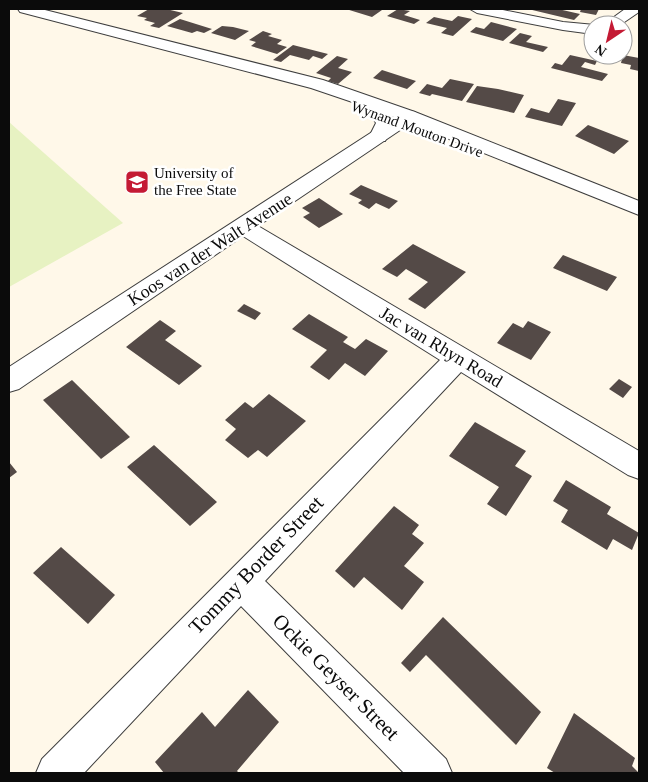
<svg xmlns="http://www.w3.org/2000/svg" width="648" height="782" viewBox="0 0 648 782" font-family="Georgia,serif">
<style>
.pitch{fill:#e7f2c2}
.building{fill:#544a47}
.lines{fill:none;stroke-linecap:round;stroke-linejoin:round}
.minor-casing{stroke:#3e3e3e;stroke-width:2}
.tertiary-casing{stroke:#3e3e3e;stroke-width:2}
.minor{fill:#fff;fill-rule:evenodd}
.tertiary{fill:#fff;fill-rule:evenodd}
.labels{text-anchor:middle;stroke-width:5;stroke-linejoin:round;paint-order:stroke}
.far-street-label{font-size:15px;fill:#0b0b0b;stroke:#fff}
.far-poi-label{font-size:15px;fill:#0b0b0b;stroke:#fff;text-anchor:start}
.street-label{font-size:18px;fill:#0b0b0b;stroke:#fff}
.near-street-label{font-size:21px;fill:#0b0b0b;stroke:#fff}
</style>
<rect width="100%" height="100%" fill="#fff8e9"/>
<path class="pitch" d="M9,122L123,223L9,287Z"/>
<path class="building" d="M149,9H166L183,13L159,28L150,26L155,23L144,20L147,18L137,16Z
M346,9H379L382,10L372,17Z
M398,9L410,11L404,15L420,20L414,24L387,16Z
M528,9H558L580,14L574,20Z
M581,9H599L596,15L580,12Z
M458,16L472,19L453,36L441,33L447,28L426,23L434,17L452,21Z
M180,19L212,29L204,33L197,31L192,33L167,26Z
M491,22L517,29L503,41L470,32L476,27L484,29Z
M222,26L233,27L249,31L235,40L211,33Z
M263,31L272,34L268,36L282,40L277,44L287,47L277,54L251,46L256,42L249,40Z
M520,33L532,36L526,42L548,47L543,52L509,43Z
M293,45L328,54L322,59L313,56L309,60L290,55L281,62L273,60Z
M570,55L597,61L595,65L585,62L581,67L608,74L602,81L551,68L555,63L562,65Z
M623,55L639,58V71L630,69L631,65L621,63Z
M337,56L348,59L338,68L352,72L338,84L328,81L331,78L316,73Z
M382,70L416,81L407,89L373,78Z
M450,79L474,84L462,101L432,94L430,96L419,93L427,84L442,88Z
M477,86L498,89L524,95L514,113L466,102Z
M558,99L576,103L562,126L525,117L531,108L549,113Z
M588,125L629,141L614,154L575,136Z
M361,185L398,201L389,209L376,203L369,209L358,203L362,200L349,194Z
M319,198L343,214L319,228L303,217L310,213L302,208Z
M413,244L466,272L425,309L408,299L428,282L406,269L397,277L382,269Z
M563,255L617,277L607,291L553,268Z
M244,304L261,313L255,320L237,311Z
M309,314L348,337L343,342L355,349L366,339L388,351L365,376L345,363L329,380L310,367L327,350L292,329Z
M160,320L176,331L165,340L202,366L179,385L126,347Z
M528,321L551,332L531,360L497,343L513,323L523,328Z
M619,379L632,387L623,398L609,389Z
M72,380L130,437L101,459L43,400Z
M269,394L306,421L267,457L258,450L248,458L225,440L236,429L225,420L245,402L253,408Z
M475,422L526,451L515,466L532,476L506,516L487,504L499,487L449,456Z
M154,445L217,502L190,526L127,467Z
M9,462L17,472L9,478Z
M566,480L611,507L607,514L639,533L632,550L613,539L607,550L561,522L568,510L553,501Z
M394,506L419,525L412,534L424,543L404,566L424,582L402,610L364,577L354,588L335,571Z
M61,547L115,595L88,624L33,573Z
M443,617L541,712L516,745L426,655L410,672L401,663Z
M248,690L279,722L237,771L239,773H164L155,762L202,712L215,727Z
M574,713L635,758L632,766L639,773H555L547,768Z"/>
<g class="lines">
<g class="minor-casing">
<path id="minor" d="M470,9H498L563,22L595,25H593V34L563,30L477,13Z
M625,9H639V12L620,25H603Z
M409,111L415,112L418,116L415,120L258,226L639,451V479L628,475L461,372L265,581L446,759L452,773H404L241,606L84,773H36L42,759L440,360L243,236L19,389L9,392V367L403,112Z"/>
</g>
<g class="tertiary-casing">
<path id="tertiary" d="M18,9H41L323,80L415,112L639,201V215L389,115L394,123L385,141H371L369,137L376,123L370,113L373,109L311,88L20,12Z"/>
</g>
<use href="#minor" class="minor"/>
<use href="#tertiary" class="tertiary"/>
</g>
<defs>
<g id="university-square" transform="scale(1.25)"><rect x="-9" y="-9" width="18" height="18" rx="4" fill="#c41a34" stroke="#fff"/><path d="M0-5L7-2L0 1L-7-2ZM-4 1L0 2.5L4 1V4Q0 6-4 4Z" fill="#fff"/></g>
</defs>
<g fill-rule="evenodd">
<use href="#university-square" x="137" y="182"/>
</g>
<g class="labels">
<g class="far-street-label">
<text transform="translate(417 129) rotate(20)" y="5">Wynand Mouton Drive</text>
</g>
<g class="far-poi-label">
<text x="154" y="178">University of<tspan x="154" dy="17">the Free State</tspan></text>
</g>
<g class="street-label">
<text transform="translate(210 249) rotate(-33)" y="6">Koos van der Walt Avenue</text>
<text transform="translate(441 347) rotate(31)" y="6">Jac van Rhyn Road</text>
</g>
<g class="near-street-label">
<text transform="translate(256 565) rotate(-46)" y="7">Tommy Border Street</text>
<text transform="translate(336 677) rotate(45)" y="7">Ockie Geyser Street</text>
</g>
</g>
<rect width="648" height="782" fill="none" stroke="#0b0b0b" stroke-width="20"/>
<g transform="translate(608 40) rotate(215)"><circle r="24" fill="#ffffff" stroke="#9d9d9d"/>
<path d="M0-4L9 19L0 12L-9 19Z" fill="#c41a34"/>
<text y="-8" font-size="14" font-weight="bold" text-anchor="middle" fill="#0b0b0b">N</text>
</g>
</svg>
